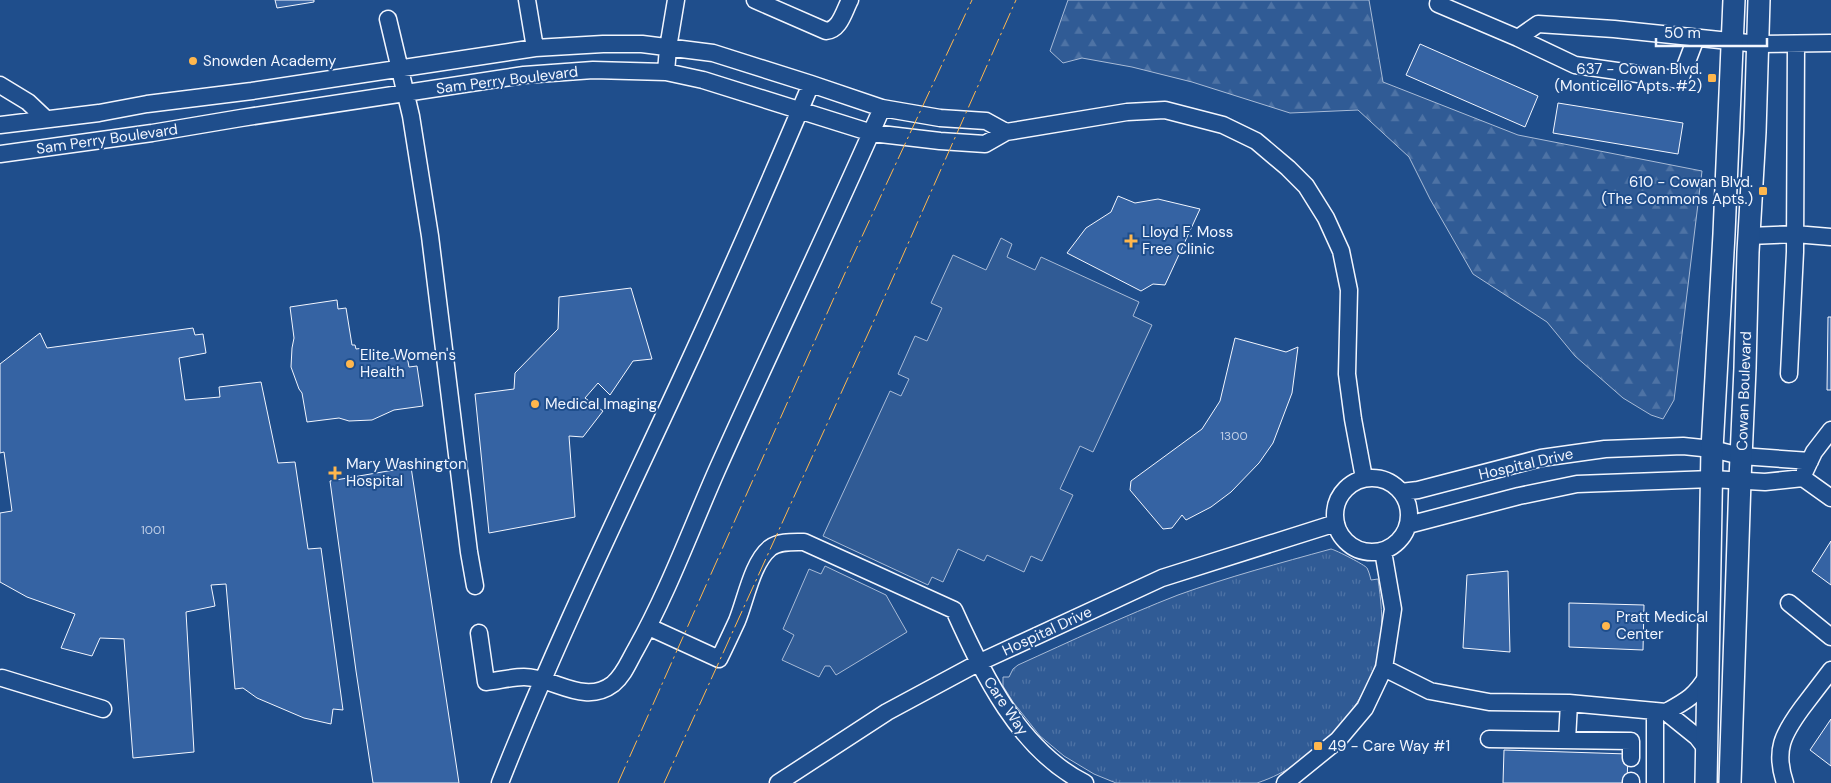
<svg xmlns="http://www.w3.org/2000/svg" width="1831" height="783" viewBox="0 0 1831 783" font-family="'DM Sans',sans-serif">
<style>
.grass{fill:url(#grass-tufts);stroke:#a8bbd7}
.forest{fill:url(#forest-firs);stroke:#a8bbd7}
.built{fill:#305b95;stroke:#a8bbd7}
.building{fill:#3563a3;stroke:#f2f6ff}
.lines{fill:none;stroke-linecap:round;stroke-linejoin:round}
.minor-casing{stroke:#f2f6ff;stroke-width:19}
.major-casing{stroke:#f2f6ff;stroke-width:24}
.minor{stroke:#1f4e8c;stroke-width:16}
.major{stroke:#1f4e8c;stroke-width:21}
.power{stroke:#ffb74d;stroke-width:1;stroke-dasharray:18 4 2.5 4;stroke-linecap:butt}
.poi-dot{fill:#ffb74d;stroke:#1f4e8c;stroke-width:2}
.labels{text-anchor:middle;stroke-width:4;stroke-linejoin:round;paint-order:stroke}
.number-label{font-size:12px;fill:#c3d1e8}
.poi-label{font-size:15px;fill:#f2f6ff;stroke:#1f4e8c;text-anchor:start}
.street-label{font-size:15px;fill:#f2f6ff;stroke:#1f4e8c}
</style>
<defs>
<pattern id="grass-tufts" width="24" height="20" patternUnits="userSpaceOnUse" patternTransform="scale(1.25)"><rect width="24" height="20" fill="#305b95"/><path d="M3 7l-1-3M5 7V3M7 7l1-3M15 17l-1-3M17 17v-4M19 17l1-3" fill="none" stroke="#4e73a5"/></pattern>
<pattern id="forest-firs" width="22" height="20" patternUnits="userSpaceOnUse" patternTransform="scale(1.25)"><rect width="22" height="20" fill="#305b95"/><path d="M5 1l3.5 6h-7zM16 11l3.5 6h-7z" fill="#4e73a5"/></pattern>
</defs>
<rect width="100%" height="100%" fill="#1f4e8c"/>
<path class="grass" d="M1331,549C1336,550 1365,565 1367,568C1369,572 1370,576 1371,580L1378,579C1381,600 1383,619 1381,640C1373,702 1316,764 1257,783H1116L1094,774L1064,756L1040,736L1013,702L1003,686V677H1009L1013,669L1018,665C1071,641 1124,616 1178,595C1228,577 1280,563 1331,549Z"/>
<path class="forest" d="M1068,0H1369L1383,82L1518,135L1702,171L1674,400L1663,419L1651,415L1623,398L1575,356L1547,322L1473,274L1430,199L1409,157L1358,110L1290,113L1192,82L1132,67L1082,58L1063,63L1050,51Z"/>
<path class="built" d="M1001,238L1012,244L1007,257L1035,270L1041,257L1139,302L1133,316L1152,325L1093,452L1080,446L1060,489L1073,495L1042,561L1031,556L1024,572L987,555L984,561L958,549L943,582L932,577L928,585L823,536L890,391L901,396L909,379L898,374L915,336L927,341L942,308L931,303L953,255L986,270Z
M825,566L886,595L907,632L836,675L830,666H825L819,677L782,660L794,635L783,629L809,569L821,574Z"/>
<path class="building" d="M275,0H314V2L277,8Z
M1420,44L1538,96L1525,127L1406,75Z
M1558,103L1683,123L1678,154L1553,133Z
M1118,196L1135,203L1158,199L1200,209L1165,285L1153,284L1141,291L1067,253L1086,228L1111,212Z
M631,288L652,359L633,361L610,395L598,383L585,398L603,411L583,437L569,436L575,517L489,533L475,394L514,389L515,373L558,329L559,297Z
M337,300L338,309L346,308L352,345H355L356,349L364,348L365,355L372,354L373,361L407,356L409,367L417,366L423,406L394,410L372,420L349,421L339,418L307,422L302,393L299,389L291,367L292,348L294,338L290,307Z
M1828,317H1831V390H1827Z
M193,328L195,335L203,334L206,353L179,358L185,400L220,397L219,387L261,382L278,463L295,462L308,549L321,548L343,710L333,709L331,724L304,718L257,698L243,688L235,689L226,584L211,585L215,606L186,612L194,752L133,758L124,639L100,638L92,656L61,648L75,614L27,597L0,582V513L12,511L4,452L0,453V364L40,333L47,348Z
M1235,338L1286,352L1298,347L1292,393L1273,443L1259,463L1231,492L1211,507L1186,520L1182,515L1172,528L1163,529L1130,490L1131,481L1202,429L1220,401Z
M411,467L430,592L459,783H373L356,671L330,481Z
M1831,541V585L1812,571Z
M1508,571L1510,652L1463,648L1467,575Z
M1569,603L1644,605L1643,650L1569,647Z
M1831,719V766L1810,750Z
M1504,750L1628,754L1627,783H1503Z"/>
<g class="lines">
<g class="minor-casing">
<path id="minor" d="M527,0L535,48
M755,0L826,31C840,30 844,11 850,0
M1439,0L1438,4L1518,38L1538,24L1614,29L1758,44L1831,43
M388,19L411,116L430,236L469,552L475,586
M1518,38L1575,65L1680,80L1696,38
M666,72L668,48L676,0
M0,85L28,102L46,119
M0,125L99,113L147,104L252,91L535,48L603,44H642L713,53L811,84L882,108L940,118L986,121L1006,132
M0,154L152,133L241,118L524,75L593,70L666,72L703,80L872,133L940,141L985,144L1006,132L1127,112L1165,110L1223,125L1256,141L1288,168L1306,186L1326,218L1341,251L1349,290L1347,374L1353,419L1364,478
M1749,236L1795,234L1831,237
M1789,374L1795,252L1796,44
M1805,471L1814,452L1831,430
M1335 515a37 37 0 1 1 74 0a37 37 0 1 1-74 0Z
M1803,478L1831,498
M1401,492L1418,490L1541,458L1605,449L1683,446L1712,449L1741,456L1810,461
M1408,525L1519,496L1577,484L1712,479L1765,482L1803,478
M1789,603L1831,637
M649,627L719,659C725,647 731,634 737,621C746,599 752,563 770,548C779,541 793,542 804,542L954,610C983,674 1019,750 1085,783
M479,633L486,682C498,681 511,677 524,677C554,677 584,706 613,684C624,675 629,661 636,649C668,592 691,529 717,470C771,349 829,229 882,108
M1384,668L1430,691L1489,702L1569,703L1666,712L1697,737L1707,750
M2,678L103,709
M1666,712C1688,700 1695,696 1708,675
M1489,739L1631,741V758
M1567,740L1569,703
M1631,781V783
M500,783C554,646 619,513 681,379C726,282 769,183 811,84
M778,783L887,712L978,663L1162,578L1336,523
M1285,783L1338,740L1365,708L1384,668L1393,609L1383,551
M1655,783V711
M1785,783C1774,750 1783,734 1802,708C1812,695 1821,683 1831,670"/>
</g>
<g class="major-casing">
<path id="major" d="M1706,783L1712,449L1724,234L1734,0
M1730,783L1740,480L1745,368L1748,252L1755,132L1759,0"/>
</g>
<use href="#minor" class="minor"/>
<use href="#major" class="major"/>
<path class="power" d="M618,783L845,273L972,0
M664,783L872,325L1016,0"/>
</g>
<g class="poi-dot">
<circle cx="193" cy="61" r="5"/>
<rect x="1707" y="73" width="10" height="10" rx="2.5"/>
<rect x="1758" y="186" width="10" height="10" rx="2.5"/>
<path d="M1128.5 233.5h5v5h5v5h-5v5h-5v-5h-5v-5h5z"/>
<circle cx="350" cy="364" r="5"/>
<circle cx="535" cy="404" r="5"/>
<path d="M332.5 465.5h5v5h5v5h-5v5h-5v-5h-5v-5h5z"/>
<circle cx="1606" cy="626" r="5"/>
<rect x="1313" y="741" width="10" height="10" rx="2.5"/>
</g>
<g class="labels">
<g class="number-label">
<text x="1234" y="440">1300</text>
<text x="153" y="534">1001</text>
</g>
<g class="poi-label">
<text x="203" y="66">Snowden Academy</text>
<text x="1702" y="74" text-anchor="end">637 - Cowan Blvd.<tspan x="1702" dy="17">(Monticello Apts. #2)</tspan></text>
<text x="1753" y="187" text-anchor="end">610 - Cowan Blvd.<tspan x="1753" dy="17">(The Commons Apts.)</tspan></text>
<text x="1142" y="237">Lloyd F. Moss<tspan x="1142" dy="17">Free Clinic</tspan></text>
<text x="360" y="360">Elite Women's<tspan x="360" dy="17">Health</tspan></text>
<text x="545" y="409">Medical Imaging</text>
<text x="346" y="469">Mary Washington<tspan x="346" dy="17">Hospital</tspan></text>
<text x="1616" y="622">Pratt Medical<tspan x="1616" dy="17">Center</tspan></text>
<text x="1328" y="751">49 - Care Way #1</text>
</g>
<g class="street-label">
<text transform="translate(507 80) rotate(-7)" y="5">Sam Perry Boulevard</text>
<text transform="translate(107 139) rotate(-8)" y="5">Sam Perry Boulevard</text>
<text transform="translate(1744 391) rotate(-88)" y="5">Cowan Boulevard</text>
<text transform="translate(1526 464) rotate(-13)" y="5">Hospital Drive</text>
<text transform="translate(1047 631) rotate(-25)" y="5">Hospital Drive</text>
<text transform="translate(1006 706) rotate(56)" y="5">Care Way</text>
</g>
</g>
<path d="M1656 38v8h111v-8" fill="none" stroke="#f2f6ff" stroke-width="2.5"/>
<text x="1664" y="38" font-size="15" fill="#f2f6ff" stroke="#1f4e8c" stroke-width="4" paint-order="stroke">50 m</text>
</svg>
